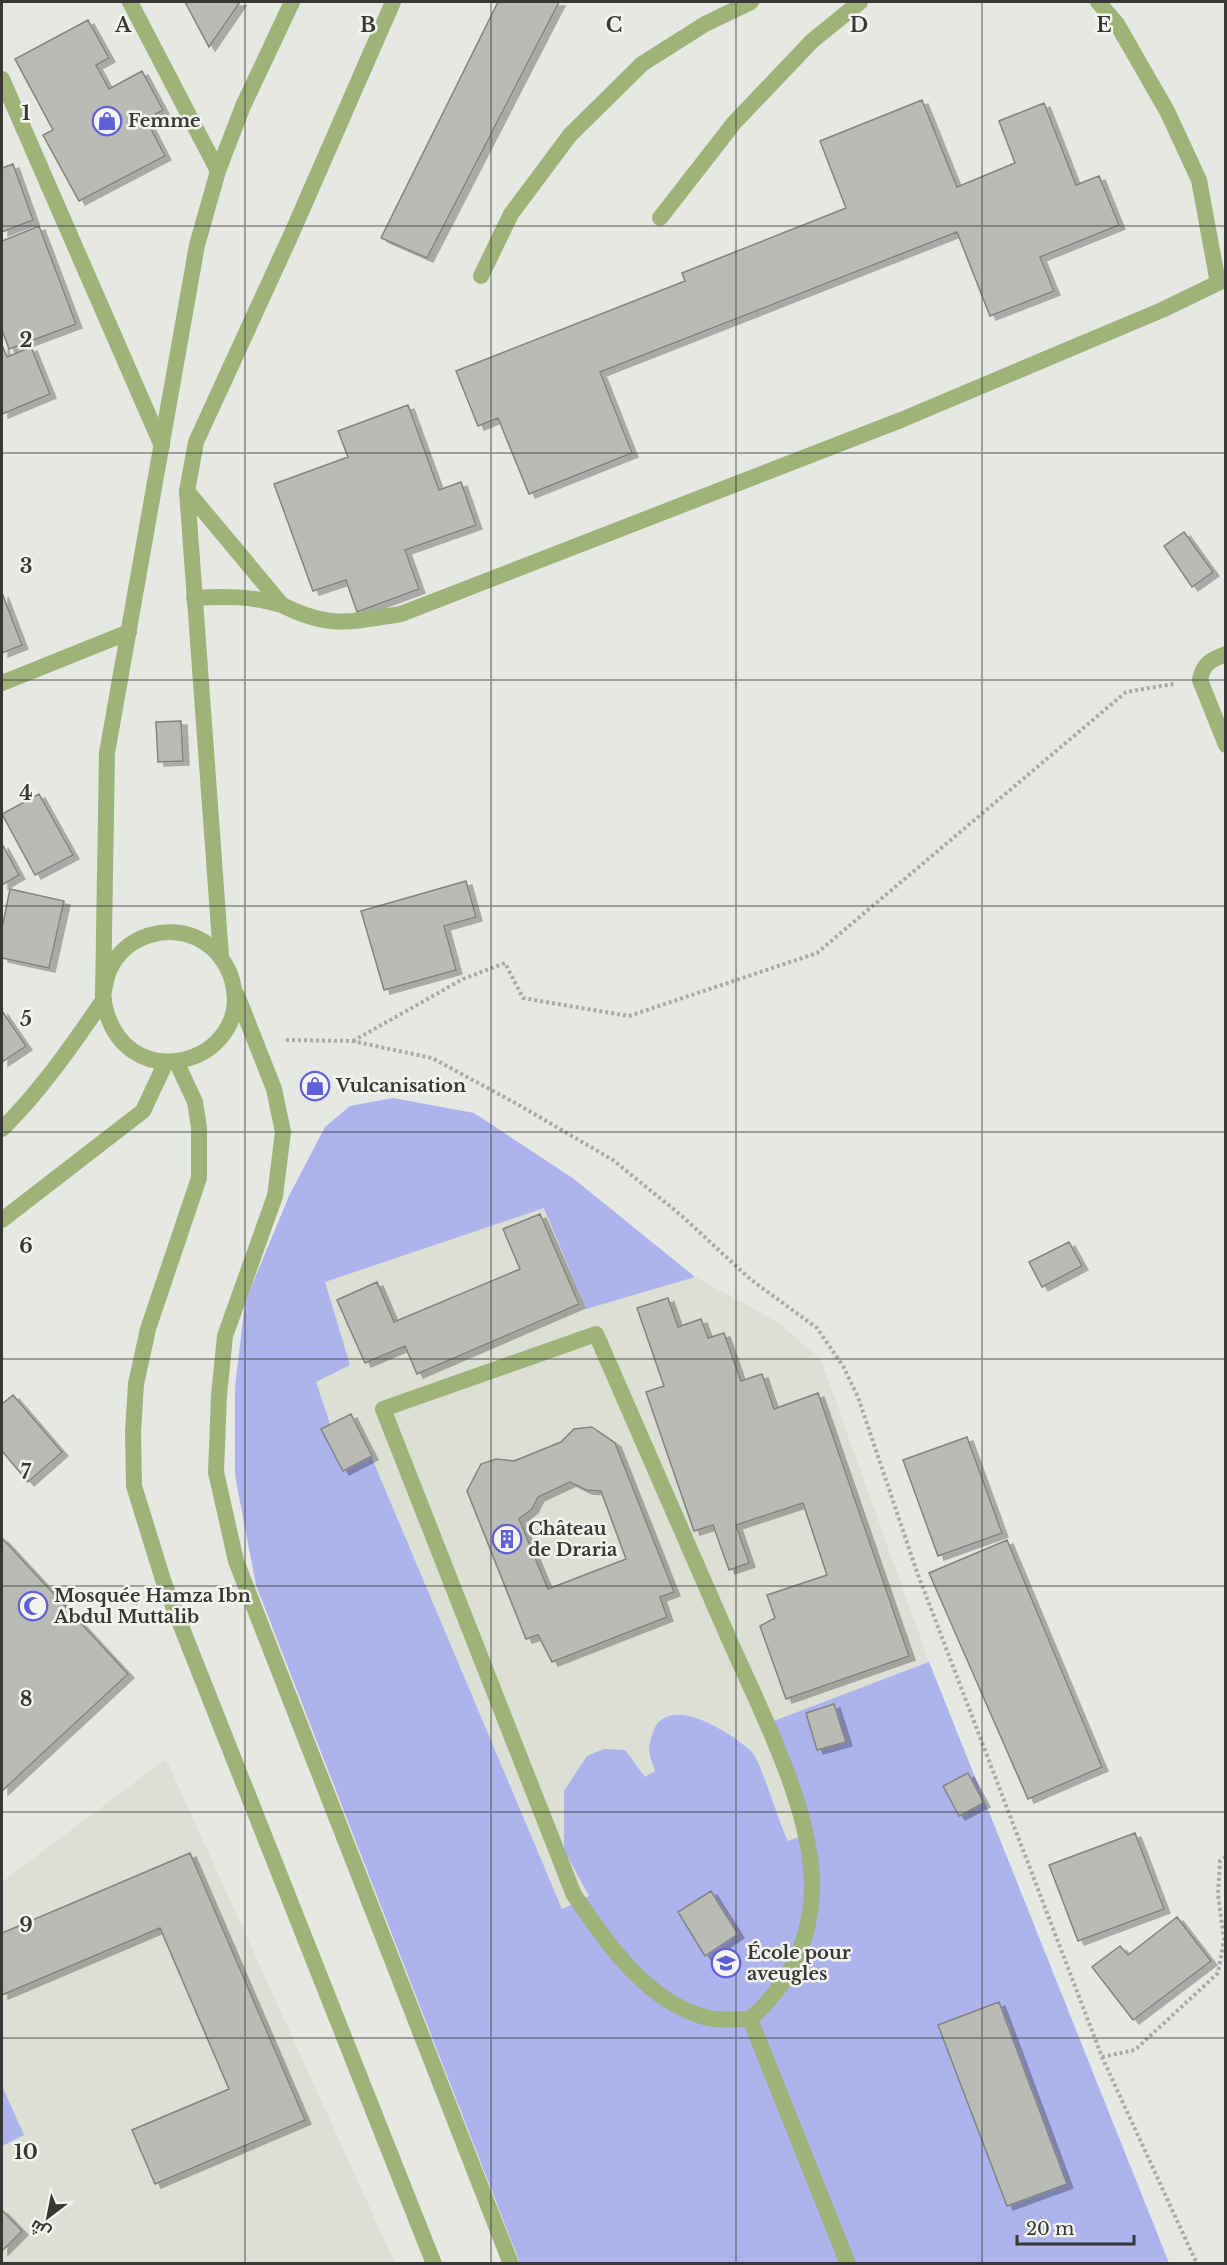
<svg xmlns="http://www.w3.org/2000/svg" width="1227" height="2265" viewBox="0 0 1227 2265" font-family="'Libre Baskerville',Cairo,serif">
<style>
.built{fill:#dbdfd4}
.green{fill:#acb3ed}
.building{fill:#b9bbb7;stroke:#838481;stroke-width:1.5;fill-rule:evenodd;filter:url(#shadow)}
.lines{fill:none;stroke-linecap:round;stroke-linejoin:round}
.path{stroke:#a9aaa7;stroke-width:4;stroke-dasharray:3 3;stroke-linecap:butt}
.service{stroke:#9db378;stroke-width:16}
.minor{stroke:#9db378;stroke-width:16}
.tertiary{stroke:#9db378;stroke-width:16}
.grid{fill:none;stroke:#373736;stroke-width:1.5;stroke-opacity:0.55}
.labels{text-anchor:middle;stroke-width:5;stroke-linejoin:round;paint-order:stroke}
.poi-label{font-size:18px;font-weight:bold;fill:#373736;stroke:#f4f5f1;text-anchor:start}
.grid-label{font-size:20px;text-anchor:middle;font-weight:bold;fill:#373736;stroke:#f4f5f1;stroke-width:5;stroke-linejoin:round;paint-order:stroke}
</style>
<defs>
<filter id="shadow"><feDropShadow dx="6" dy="4" stdDeviation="0" flood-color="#0004"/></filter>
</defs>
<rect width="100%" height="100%" fill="#e6e8e4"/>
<path class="built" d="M393,1098L474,1113L574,1179L695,1277L779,1323L821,1360L929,1662L1169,2263H520L256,1585L235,1475V1387L289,1196L325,1127L350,1106Z
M166,1759L395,2263L2,2264V1882Z"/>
<path class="green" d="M393,1098L474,1113L574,1179L695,1277L586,1309L544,1208L325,1282L350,1365L316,1382L340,1454L368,1449L562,1909L589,1896L564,1850V1791L587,1756L604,1749L625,1750L645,1777L655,1771C649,1753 647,1750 653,1732C668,1691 732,1734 751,1751C761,1761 779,1824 788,1841L813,1832L771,1722L929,1662L1169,2263H520L256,1585L235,1475V1387L245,1302L289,1196L325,1127L350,1106Z
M2,2086L24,2135L2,2146Z"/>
<path class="building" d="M185,2H240L209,47Z
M498,2H559L427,258L381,238Z
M88,20L109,58L96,65L109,89L142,71L163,110L146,119L165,156L79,201L43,135L53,130L15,59Z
M922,100L957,187L1015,163L999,121L1044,103L1076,185L1099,176L1119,225L1040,257L1054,291L990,316L957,232L600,372L632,453L529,494L498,418L478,426L456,371L685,281L682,273L846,208L820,141Z
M13,164L33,220L2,232V168Z
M39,226L76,324L9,349L2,330V241Z
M2,345L7,357L31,347L50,394L2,414Z
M408,405L439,490L461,482L476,525L405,550L419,589L357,612L346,580L313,591L274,484L348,457L338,431Z
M1184,532L1213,572L1192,587L1164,546Z
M2,593L22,645L2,653Z
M181,721L183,761L158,762L156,722Z
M39,794L73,855L35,875L2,814Z
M2,844L19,875L2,885Z
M466,881L476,917L444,926L456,970L384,990L361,911Z
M10,889L64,901L49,968L2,958V928Z
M2,1011L26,1046L2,1062Z
M540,1214L579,1304L417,1374L405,1346L365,1363L337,1300L377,1282L394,1322L520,1269L503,1229Z
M1069,1242L1082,1266L1042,1287L1029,1262Z
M668,1298L678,1327L701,1319L708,1338L724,1333L741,1381L762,1374L774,1409L818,1393L909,1656L786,1699L760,1626L775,1618L767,1595L827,1575L803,1503L736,1525L749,1563L729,1570L713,1525L694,1531L646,1392L664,1386L637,1308Z
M13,1395L62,1452L28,1482L2,1451V1404Z
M351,1414L372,1456L343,1471L321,1429Z
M592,1427L615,1443L674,1592L660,1597L667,1617L552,1662L538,1635L526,1639L467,1491L481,1464L496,1459L514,1461L561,1442L574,1429ZM570,1482L586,1490L601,1491L626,1559L548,1589L519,1519L532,1509L538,1497Z
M967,1437L1002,1533L938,1556L903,1460Z
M2,1538L128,1674L2,1791Z
M1007,1540L1102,1767L1028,1799L929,1573Z
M834,1704L846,1742L817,1750L806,1713Z
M968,1773L984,1803L959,1816L943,1786Z
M1135,1833L1164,1909L1078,1941L1049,1865Z
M190,1853L305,2120L155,2184L132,2130L229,2089L160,1928L2,1995V1933Z
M711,1891L738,1934L705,1956L678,1912Z
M1177,1917L1211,1961L1133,2020L1092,1967L1120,1946L1128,1955Z
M999,2002L1067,2184L1007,2206L938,2025Z
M2,2210L22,2231L2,2251Z"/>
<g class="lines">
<path class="path" d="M286,1040L352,1041L432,1058L519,1105L613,1160L682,1216L750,1279L817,1328L843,1366L858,1397L917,1572L1102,2057L1197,2264
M353,1041L463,979L505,963L523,998L629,1016L817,953L1126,692L1174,684
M1102,2057L1135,2050L1218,1973L1224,1940L1218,1894L1220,1861L1226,1857"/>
<path class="service" d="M660,218L734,123L812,41L860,2
M481,276L511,214L570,135L642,64L705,24L751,2
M596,1334C640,1436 685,1537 729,1639C760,1709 813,1811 812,1887C811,1941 790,1984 750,2019C737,2019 721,2021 708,2018C646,2002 609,1945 574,1895L383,1409Z
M750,2019L848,2264"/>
<path class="minor" d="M130,2L218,171
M2,79L162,446
M187,491L282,605C252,596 225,596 194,598
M282,605C330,629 350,622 401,614L901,420L1162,310L1218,283L1199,180L1167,111L1117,24L1098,2
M1226,654C1211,660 1203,663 1200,680L1226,745
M2,683L129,632"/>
<path class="tertiary" d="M221,956L187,491L196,442L291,235L393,2
M237,995L274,1089L283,1132L275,1196L225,1336L219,1395L216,1472L236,1561L511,2264
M103,996C105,987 106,977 110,969C125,936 167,923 199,939C215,947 227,963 232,980C256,1064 118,1104 103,996L107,753L197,245L218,171L243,106L292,2
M176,1061L195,1102L199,1127V1178L148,1329L136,1384L133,1432L134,1486L164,1583L434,2264
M2,1129C41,1091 73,1044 104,999
M2,1220L143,1111L166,1062"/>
</g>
<path class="grid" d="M245,2V2264M491,2V2264M736,2V2264M982,2V2264M2,226H1226M2,453H1226M2,680H1226M2,906H1226M2,1132H1226M2,1359H1226M2,1586H1226M2,1812H1226M2,2038H1226"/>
<defs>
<g id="shop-ring" transform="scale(1.5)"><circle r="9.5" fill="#f4f5f1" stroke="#5f5fd8" stroke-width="1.5"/><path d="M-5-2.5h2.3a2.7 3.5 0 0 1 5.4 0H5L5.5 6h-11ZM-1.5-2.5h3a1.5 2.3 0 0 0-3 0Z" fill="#5f5fd8"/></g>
<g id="building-ring" transform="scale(1.5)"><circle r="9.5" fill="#f4f5f1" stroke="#5f5fd8" stroke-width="1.5"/><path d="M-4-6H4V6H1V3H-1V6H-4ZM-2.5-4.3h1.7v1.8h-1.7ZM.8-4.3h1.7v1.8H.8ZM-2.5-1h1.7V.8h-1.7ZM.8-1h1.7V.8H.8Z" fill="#5f5fd8"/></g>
<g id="mosque-ring" transform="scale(1.5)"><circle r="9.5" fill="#f4f5f1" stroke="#5f5fd8" stroke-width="1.5"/><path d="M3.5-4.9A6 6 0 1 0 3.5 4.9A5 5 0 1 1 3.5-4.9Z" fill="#5f5fd8"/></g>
<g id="school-ring" transform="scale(1.5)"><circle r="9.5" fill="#f4f5f1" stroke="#5f5fd8" stroke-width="1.5"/><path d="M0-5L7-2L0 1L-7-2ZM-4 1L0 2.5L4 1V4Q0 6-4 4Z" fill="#5f5fd8"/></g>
</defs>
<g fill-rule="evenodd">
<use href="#shop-ring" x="107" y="121"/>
<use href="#shop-ring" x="315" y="1086"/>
<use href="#building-ring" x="507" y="1539"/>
<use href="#mosque-ring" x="33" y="1606"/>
<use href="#school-ring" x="726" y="1963"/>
</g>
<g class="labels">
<g class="poi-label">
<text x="128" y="127">Femme</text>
<text x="336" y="1092">Vulcanisation</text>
<text x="528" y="1535">Château<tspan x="528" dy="21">de Draria</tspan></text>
<text x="54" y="1602">Mosquée Hamza Ibn<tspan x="54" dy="21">Abdul Muttalib</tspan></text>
<text x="747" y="1959">École pour<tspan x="747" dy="21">aveugles</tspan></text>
</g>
</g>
<g class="grid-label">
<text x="123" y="32">A</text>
<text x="368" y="32">B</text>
<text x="614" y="32">C</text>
<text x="859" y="32">D</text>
<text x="1104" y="32">E</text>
<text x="26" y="120">1</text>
<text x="26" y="347">2</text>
<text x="26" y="573">3</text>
<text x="26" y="800">4</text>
<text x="26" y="1026">5</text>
<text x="26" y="1253">6</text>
<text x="26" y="1479">7</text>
<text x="26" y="1706">8</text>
<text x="26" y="1932">9</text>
<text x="26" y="2159">10</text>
</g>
<rect width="1227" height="2265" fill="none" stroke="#373736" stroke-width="6"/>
<g transform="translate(48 2217) rotate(212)" stroke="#f4f5f1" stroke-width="4.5" paint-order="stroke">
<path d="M0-4.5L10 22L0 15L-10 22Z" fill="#373736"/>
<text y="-9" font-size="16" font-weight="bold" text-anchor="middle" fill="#373736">ش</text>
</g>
<path d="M1017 2235v9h117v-9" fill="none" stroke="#373736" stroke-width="3"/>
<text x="1026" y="2235" font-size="18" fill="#373736" stroke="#f4f5f1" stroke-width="4.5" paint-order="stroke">20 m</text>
</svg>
